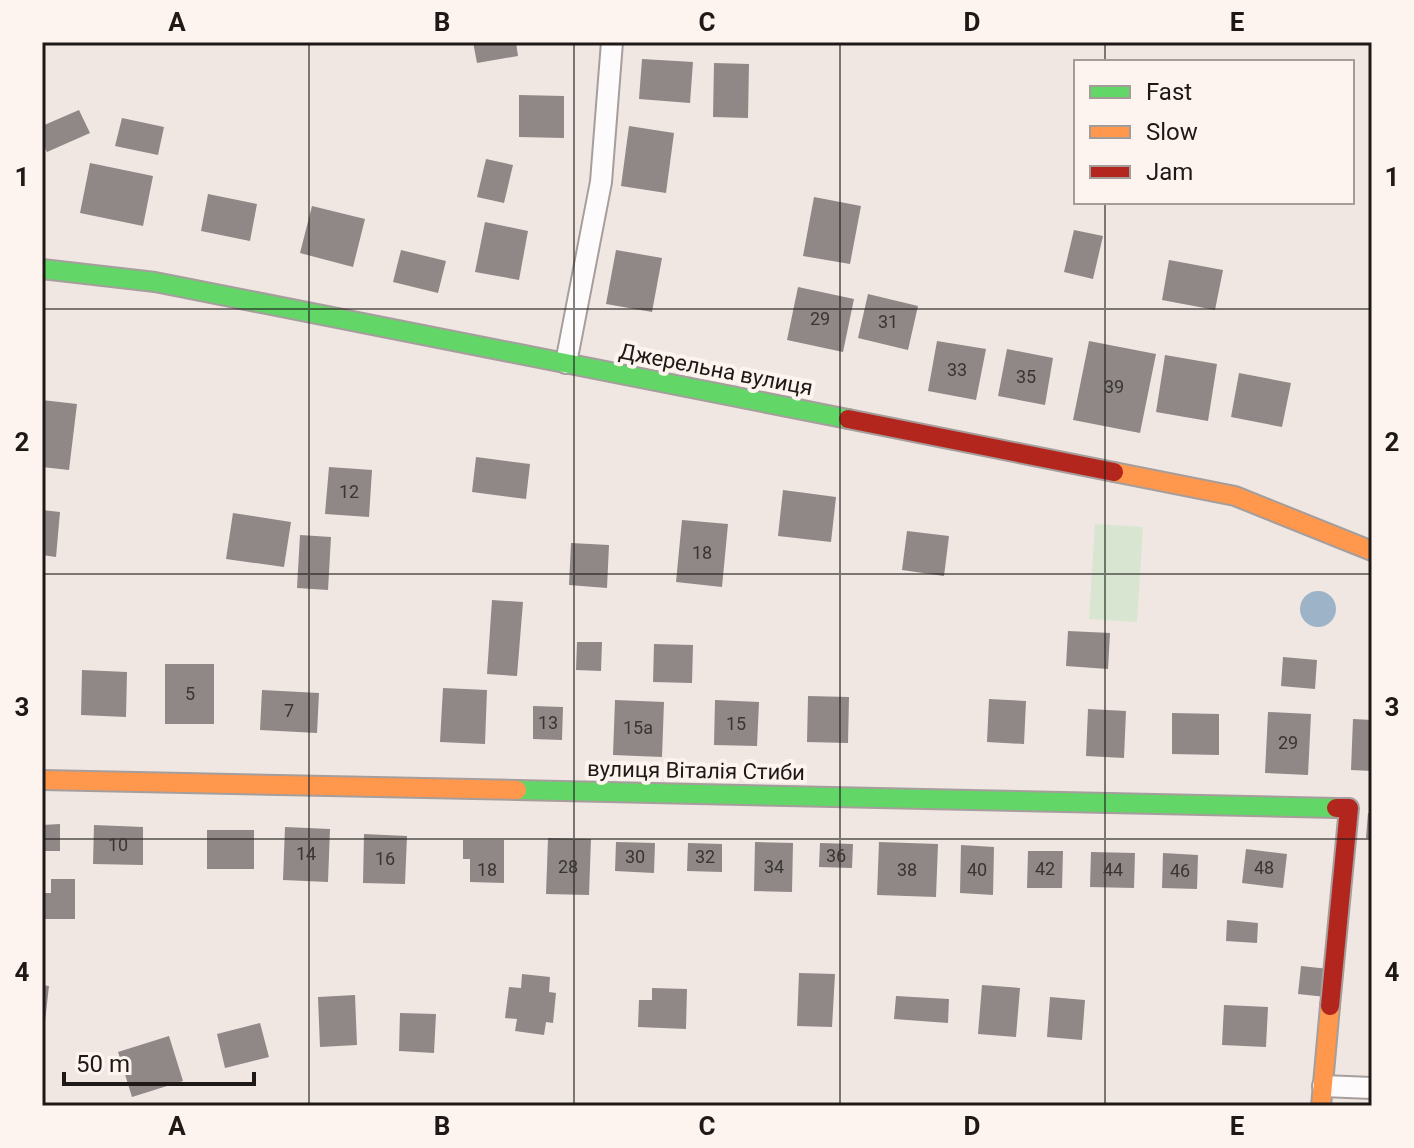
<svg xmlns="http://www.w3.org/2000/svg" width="1414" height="1148" viewBox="0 0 1414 1148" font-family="Roboto,sans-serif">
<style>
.green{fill:#d8e6d1}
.water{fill:#9db4c8}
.building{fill:#8f8887}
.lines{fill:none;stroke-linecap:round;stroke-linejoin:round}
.street-casing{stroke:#a59e9c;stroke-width:24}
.fast-casing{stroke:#a59e9c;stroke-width:22}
.slow-casing{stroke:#a59e9c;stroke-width:22}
.jam-casing{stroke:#a59e9c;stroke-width:22}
.street{stroke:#fdfbfb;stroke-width:20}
.fast{stroke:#63d668;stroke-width:18}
.slow{stroke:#ff974d;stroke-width:18}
.jam{stroke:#b3261e;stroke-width:18}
.grid{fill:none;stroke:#1e1916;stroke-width:2;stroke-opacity:0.55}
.labels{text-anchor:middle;stroke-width:8;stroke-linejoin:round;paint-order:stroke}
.number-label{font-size:18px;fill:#3a3532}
.street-label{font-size:22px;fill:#1e1916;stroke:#fef4ef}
.neatline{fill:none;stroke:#1e1916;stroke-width:3}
.grid-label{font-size:26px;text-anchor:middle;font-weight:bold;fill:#1e1916}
</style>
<rect width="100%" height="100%" fill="#f0e7e3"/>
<path class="green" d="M1095,524L1143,527L1137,622L1089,619Z"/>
<path class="water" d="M1300 609a18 18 0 1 1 36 0a18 18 0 1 1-36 0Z"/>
<path class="building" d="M473,42H516L518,56L477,63Z
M642,59L693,62L690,103L639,99Z
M714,63L749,64L748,118L713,117Z
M519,95L564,96V138L519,137Z
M79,110L90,133L47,152L42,142V126Z
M122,118L164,127L158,155L115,146Z
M629,126L674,133L666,193L621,186Z
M486,159L513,165L504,203L477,197Z
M90,163L153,176L143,226L80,213Z
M208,194L257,204L250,241L201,231Z
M814,197L861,206L850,264L803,256Z
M312,206L365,219L353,267L300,253Z
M485,222L528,231L519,280L475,272Z
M1074,230L1103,236L1093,279L1064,272Z
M401,250L446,261L438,293L393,282Z
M616,250L662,258L652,312L606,304Z
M1169,260L1223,270L1215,310L1162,300Z
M798,287L854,299L843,352L787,340Z
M868,294L918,306L908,350L858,338Z
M937,341L986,349L976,400L928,391Z
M1089,341L1156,354L1140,433L1073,420Z
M1007,349L1053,358L1045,405L998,396Z
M1165,355L1217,364L1208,421L1156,412Z
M1239,373L1291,383L1282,427L1231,417Z
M42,400L77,404L69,470L42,467Z
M476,457L530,464L526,499L472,492Z
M329,467L372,470L369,517L325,514Z
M783,490L836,497L831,542L778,536Z
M42,510L60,512L56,557L42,555Z
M233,513L291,522L284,567L226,559Z
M682,520L728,524L722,587L676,582Z
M907,531L949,536L944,576L902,570Z
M300,535L331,537L328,590L297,588Z
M571,543L609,545L607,588L569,585Z
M492,600L523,602L517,676L487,674Z
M1068,631L1110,633L1108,669L1066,666Z
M577,642H602L601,671L576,670Z
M654,644L693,645L692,683L653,682Z
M1283,657L1317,660L1315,689L1281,686Z
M165,664H214V724H165Z
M82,670L127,672L126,717L81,715Z
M443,688L487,690L485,744L440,742Z
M262,690L319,693L317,733L260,730Z
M808,696L849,697L848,743L807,742Z
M989,699L1026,701L1024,744L987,742Z
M615,700L664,702L662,757L613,755Z
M715,700L759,702L757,746L714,745Z
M533,706L563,707L562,740L533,739Z
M1088,709L1126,711L1124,758L1086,756Z
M1268,712L1311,714L1308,775L1265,773Z
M1172,713L1219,714V755L1172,754Z
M1353,719L1372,720V771L1351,770Z
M1368,813L1372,814V839L1366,838Z
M60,824V851H42V825Z
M94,825L143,827V865L93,864Z
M285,827L330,829L328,882L283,880Z
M207,830H254V869H207Z
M364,834L407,836L405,884L363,883Z
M548,838L591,839L589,895L546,894Z
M463,840H504V883L470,882V859H463Z
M616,842L655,843L654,873L615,871Z
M755,842L793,843L792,892L754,891Z
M879,842L938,844L936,897L877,895Z
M688,843L722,844V872L687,871Z
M820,843L853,844L852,868L819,867Z
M961,845L994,847L993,895L960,893Z
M1246,849L1287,854L1283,888L1242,883Z
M1028,851H1063L1062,888H1027Z
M1091,852L1135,853L1134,888L1090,887Z
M1163,853L1198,855L1197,889L1162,888Z
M51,879H75V919H42V893H51Z
M1227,920L1258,923L1257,943L1226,941Z
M1301,966L1329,969L1326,997L1298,994Z
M799,973L835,974L832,1027L797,1026Z
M522,974L550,977L549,992L556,993L553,1023L546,1022L544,1035L515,1031L517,1019L505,1018L509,987L521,988Z
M42,985L49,986L44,1030H42Z
M982,985L1020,988L1016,1037L978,1034Z
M652,988L687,989L686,1029L638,1027L639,1000H652Z
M355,995L357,1045L320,1047L318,997Z
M896,996L949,999L948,1023L894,1019Z
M1050,997L1085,1000L1082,1040L1047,1037Z
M1224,1005L1268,1007L1266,1047L1222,1045Z
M400,1013L436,1014L434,1053L399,1051Z
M260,1023L269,1057L225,1068L217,1034Z
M169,1036L183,1081L132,1097L118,1052Z"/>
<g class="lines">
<g class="street-casing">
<path id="street" d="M566,363L601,182L612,42
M1323,1086L1372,1088"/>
</g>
<g class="fast-casing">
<path id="fast" d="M42,269L155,282L848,419
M517,790L1336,808"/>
</g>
<g class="slow-casing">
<path id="slow" d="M1114,472L1235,496L1372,551
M42,780L517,790
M1321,1106L1330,1006"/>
</g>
<g class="jam-casing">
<path id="jam" d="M848,419L1114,472
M1330,1006L1349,808H1336"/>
</g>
<use href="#street" class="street"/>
<use href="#fast" class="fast"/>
<use href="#slow" class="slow"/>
<use href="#jam" class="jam"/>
</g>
<path class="grid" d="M309,42V1106M574,42V1106M840,42V1106M1105,42V62M1105,202V1106M42,309H1372M42,574H1372M42,839H1372"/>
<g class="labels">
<g class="number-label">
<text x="820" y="325">29</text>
<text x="888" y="328">31</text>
<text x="957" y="376">33</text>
<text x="1026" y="383">35</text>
<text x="1114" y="393">39</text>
<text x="349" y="498">12</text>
<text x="702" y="559">18</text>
<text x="190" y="700">5</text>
<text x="289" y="717">7</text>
<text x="548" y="729">13</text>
<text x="736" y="730">15</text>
<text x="638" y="734">15а</text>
<text x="1288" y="749">29</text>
<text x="118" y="851">10</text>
<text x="306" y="860">14</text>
<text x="836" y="862">36</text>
<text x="635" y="863">30</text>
<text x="705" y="863">32</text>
<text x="385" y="865">16</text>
<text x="568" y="873">28</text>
<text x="774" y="873">34</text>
<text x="1264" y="874">48</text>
<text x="1045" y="875">42</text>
<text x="487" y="876">18</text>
<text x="907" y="876">38</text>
<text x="977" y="876">40</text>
<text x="1113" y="876">44</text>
<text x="1180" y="877">46</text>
</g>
<g class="street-label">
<text transform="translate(716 369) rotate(11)" y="8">Джерельна вулиця</text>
<text transform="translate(696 770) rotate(1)" y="8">вулиця Віталія Стиби</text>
</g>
</g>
<rect width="1414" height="1148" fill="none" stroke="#fef4ef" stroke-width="88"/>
<rect x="1074" y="60" width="280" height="144" fill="#fef4ef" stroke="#a49c98" stroke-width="2"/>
<rect x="1090" y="86" width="40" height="12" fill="#63d668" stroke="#a49c98" stroke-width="2"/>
<text x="1146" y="100" font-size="24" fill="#1e1916">Fast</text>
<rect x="1090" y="126" width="40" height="12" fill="#ff974d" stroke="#a49c98" stroke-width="2"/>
<text x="1146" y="140" font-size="24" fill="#1e1916">Slow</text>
<rect x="1090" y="166" width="40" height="12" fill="#b3261e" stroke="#a49c98" stroke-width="2"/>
<text x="1146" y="180" font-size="24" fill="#1e1916">Jam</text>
<path d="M64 1072v12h190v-12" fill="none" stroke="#1e1916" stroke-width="4"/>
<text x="76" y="1072" font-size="24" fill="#1e1916" stroke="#fef4ef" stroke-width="6" paint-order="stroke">50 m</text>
<rect x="44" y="44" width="1326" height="1060" class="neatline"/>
<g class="grid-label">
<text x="177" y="31">A</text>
<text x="442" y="31">B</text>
<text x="707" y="31">C</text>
<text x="972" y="31">D</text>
<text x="1237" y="31">E</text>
<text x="22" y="186">1</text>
<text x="1392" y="186">1</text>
<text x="22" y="451">2</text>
<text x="1392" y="451">2</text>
<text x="22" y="716">3</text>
<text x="1392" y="716">3</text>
<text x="22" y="981">4</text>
<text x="1392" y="981">4</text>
<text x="177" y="1135">A</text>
<text x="442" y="1135">B</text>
<text x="707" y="1135">C</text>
<text x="972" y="1135">D</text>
<text x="1237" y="1135">E</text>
</g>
</svg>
